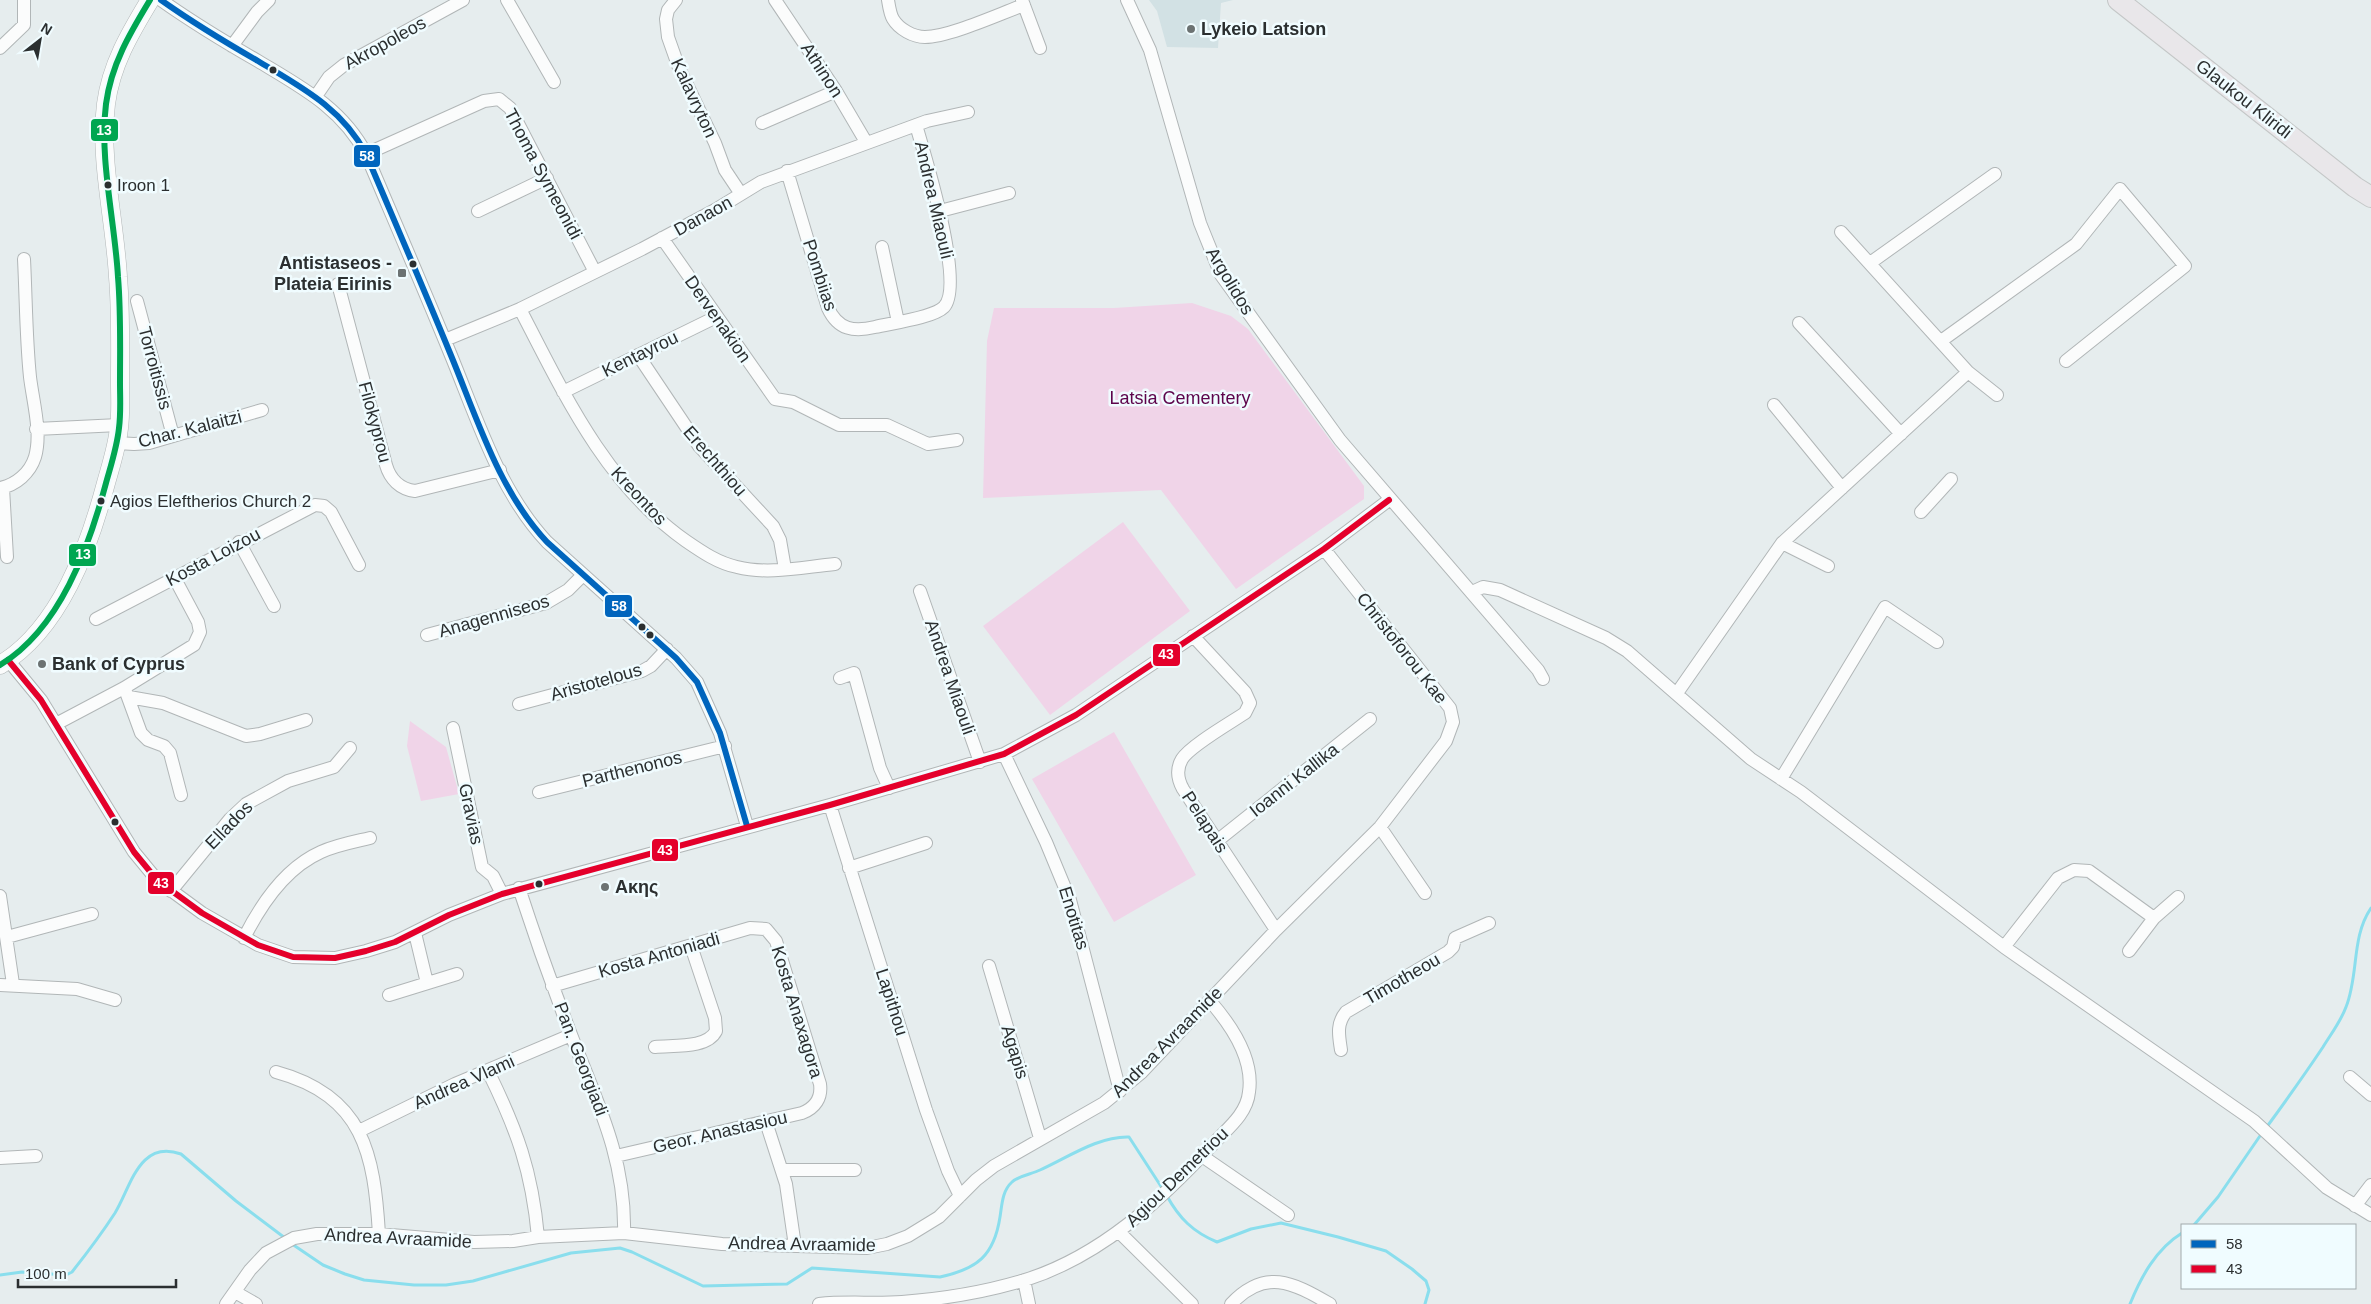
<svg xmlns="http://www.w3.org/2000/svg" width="2371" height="1304" viewBox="0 0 2371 1304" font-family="Arial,sans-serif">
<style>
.built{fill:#d2e1e4}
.green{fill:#f0d4e8}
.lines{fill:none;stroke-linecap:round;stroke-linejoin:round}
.stream{stroke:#8adeed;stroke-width:3}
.street-casing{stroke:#b1b6b7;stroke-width:14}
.secondary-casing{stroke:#b1b6b7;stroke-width:19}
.primary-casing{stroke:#c4c7c7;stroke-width:22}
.street{stroke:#fbfcfc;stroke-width:12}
.secondary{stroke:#fbfcfc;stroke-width:18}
.primary{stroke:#e9e7ea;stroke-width:20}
.bus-1-casing{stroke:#f0fcff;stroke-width:10}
.bus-2-casing{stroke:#f0fcff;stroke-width:10}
.bus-3-casing{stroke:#f0fcff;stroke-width:10}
.bus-1{stroke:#0065bd;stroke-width:6}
.bus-2{stroke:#e4002b;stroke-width:6}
.bus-3{stroke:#00a651;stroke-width:6}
.poi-dot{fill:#6c7272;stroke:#f0fcff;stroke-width:2}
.bus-dot{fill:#2b2f30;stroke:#f0fcff;stroke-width:2}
.labels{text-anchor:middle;stroke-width:5;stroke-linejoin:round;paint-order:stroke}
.bus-label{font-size:17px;fill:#2b2f30;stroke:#f0fcff;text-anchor:start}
.poi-label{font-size:18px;font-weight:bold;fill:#2b2f30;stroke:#f0fcff;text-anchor:start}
.street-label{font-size:18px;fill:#2b2f30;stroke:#f0fcff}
.park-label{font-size:18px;fill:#5d044b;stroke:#f0fcff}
.line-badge{stroke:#f0fcff;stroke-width:2}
.badge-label{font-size:14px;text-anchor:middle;font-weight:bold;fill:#fff}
</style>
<rect width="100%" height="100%" fill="#e6edee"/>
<path class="built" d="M1149,0H1233L1221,3L1218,48L1167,47L1157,11Z"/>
<path class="green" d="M1192,303L1231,316L1248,329L1364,486V499L1236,589L1161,490L983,498L987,341L994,308H1114Z
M1123,522L1190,611L1050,715L983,626Z
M410,721L446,747L459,794L421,801L407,746Z
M1114,732L1196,875L1114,922L1032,779Z"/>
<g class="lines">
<path class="stream" d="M2266,1128C2285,1102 2305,1074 2323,1047C2331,1034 2341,1021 2346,1007C2359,975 2351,937 2371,908
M1167,1196C1179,1218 1193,1232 1217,1242L1251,1229L1281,1223L1338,1237L1386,1251L1412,1269L1426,1281L1429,1290L1425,1304
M2194,1225L2218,1197L2262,1133
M292,1244L323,1265L345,1274L364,1280L414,1285H446L473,1281L571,1253L620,1248L632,1252L703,1286L787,1284L812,1268L940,1277C977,1269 994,1256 1000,1217C1002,1205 1002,1191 1012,1182C1018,1176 1032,1174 1040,1170C1067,1158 1098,1136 1129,1137L1164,1191
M0,1275L22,1272L66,1275L72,1272C87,1253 102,1233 115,1213C131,1187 139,1139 181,1154L236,1201L285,1238
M2130,1304C2141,1277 2156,1249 2182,1233"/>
<g class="street-casing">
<path id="street" d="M161,0C192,22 225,42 258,61C301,87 342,108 366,154C394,220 423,287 450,353C477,418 499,491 547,542L676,658L697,682L720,733L747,826
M507,0L554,82
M676,0L668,10L666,19L668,37L679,68L715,143L725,170L741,194
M775,0L836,91L866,142
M888,0C889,6 890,14 893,19C899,29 913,37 925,37C949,37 999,14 1024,5
M1022,0L1040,48
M1127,0L1150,50L1200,223L1221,275L1340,440L1538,670L1543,679
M232,46L257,12L269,0
M0,48L24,25V0
M316,96L329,77L344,65L463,0
M762,123L836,91
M366,154L484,101L499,99L510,108L595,272
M787,171L828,308C838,330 854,332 875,327C892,323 933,318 944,307C965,285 925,156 916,125
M478,211L547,178
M940,211L1009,193
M1841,232L1968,372L1997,395
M662,238L775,399L793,402L839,425H887L928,444L957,440
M882,247L898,322
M1870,263L1995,174
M338,284L386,465C390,479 400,489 415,491L500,470
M137,301L173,436
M520,309C564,394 606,485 686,541C702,552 718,563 737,567C768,575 803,567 835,564
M1799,323L1901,434
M445,340L520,309L642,249L715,210L761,182L927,121L968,112
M1941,341L2076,244L2120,189L2185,266L2066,361
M638,355L699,446L773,526L780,540L785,569
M563,392L716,317
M1774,405L1842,488
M36,429L119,425
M117,443L134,444L149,443L262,410
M0,488C16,485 30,473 35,457C42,433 33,402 30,377C26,338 26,299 24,259
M3,488L7,557
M1921,512L1951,479
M239,542L274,606
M1782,543L1828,566
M920,591L980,762
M1472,592L1483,587L1500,590L1606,638L1627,651L1751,759L1801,792L2004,947L2254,1121L2327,1188L2371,1215
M96,619L315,505L324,506L331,512L359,565
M427,635L546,603L568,590L583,575
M1193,636L1245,692L1250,703L1245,713C1230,723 1190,746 1182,759C1176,769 1178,780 1183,789L1276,930
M8,660L41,700L134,852L157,880L202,913L258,945L293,957L335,958L366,951L395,942L449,915L502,894L830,805L1004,754L1076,715L1324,549L1389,500
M840,678L854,673L880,768L889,788
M126,692L141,733L148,740L164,746L170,753L181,795
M1677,693L1782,543L1968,372
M129,697L163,703L246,736L260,734L306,720
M519,704L642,671L651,666L667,649
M56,724L124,688L194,645L200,632L198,622L174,577
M453,728L482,867L493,876L502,894
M1004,754L1046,842L1070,900L1120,1091
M1781,779L1885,607L1937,642
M539,792L725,746
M830,805L926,1110L948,1171L960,1196
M1380,827L1425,893
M1217,841L1370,719
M849,868L926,843
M519,888C535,937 552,985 570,1032C596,1100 626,1158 624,1233
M171,891L230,819L246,804L288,781L334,767L350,748
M0,896L13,984
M415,933L427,983
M7,937L92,914
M244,938C261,904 285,868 321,852C336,845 353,842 370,838
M2004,947L2058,878L2074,870L2089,871L2154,918
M2129,951L2154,918L2178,897
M989,966L1040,1138
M0,985L77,989L115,1000
M552,986L750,928L766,929L776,941L820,1084C822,1098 815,1108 802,1113L616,1156
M389,995L457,974
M655,1047C673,1045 707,1049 716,1031L715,1018L691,946
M1341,1050C1339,1036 1336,1024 1346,1012L1448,952L1453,947L1455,938L1489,923
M488,1071C517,1130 532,1171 538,1237
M276,1072C364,1096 374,1154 379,1234
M2350,1077L2371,1095
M766,1122L786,1184L795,1246
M359,1131L455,1084L571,1035
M1202,1156L1288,1215
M0,1158L36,1156
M782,1170H855
M2355,1206L2371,1185
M1119,1232L1192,1304
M1024,1280L1029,1304
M235,1292L256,1304
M226,1304L250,1270L266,1253L294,1238L317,1234H379L474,1242L513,1241L538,1237L624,1233L722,1244L867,1248L887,1244L908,1236L939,1217L976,1180L994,1166L1104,1103L1142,1072L1276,930L1380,827L1446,741L1453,722L1450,708L1324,549
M819,1304C846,1301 874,1304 902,1302C942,1299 986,1292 1025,1280C1101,1256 1160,1201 1213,1144C1227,1129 1247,1114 1249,1092C1254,1059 1231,1025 1210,1001
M1231,1304C1265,1268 1292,1282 1330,1304"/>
</g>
<g class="secondary-casing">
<path id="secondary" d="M0,665C60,629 89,547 106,483C111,465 117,447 119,428C121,413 120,398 120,383C120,347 121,312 118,277C115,222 99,158 106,104C111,65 130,33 150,0"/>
</g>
<g class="primary-casing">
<path id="primary" d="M2118,0L2355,187L2371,197"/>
</g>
<use href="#street" class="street"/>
<use href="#secondary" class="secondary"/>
<use href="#primary" class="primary"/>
<g class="bus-1-casing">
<path id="bus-1" d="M161,0C192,22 225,42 258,61C301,87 342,108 366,154C394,220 423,287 450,353C477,418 499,491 547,542L676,658L697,682L720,733L747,826"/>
</g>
<g class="bus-2-casing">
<path id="bus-2" d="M8,660L41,700L134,852L157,880L202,913L258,945L293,957L335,958L366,951L395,942L449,915L502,894L830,805L1004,754L1076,715L1324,549L1389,500"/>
</g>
<g class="bus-3-casing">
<path id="bus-3" d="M0,665C60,629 89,547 106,483C111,465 117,447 119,428C121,413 120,398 120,383C120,347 121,312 118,277C115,222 99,158 106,104C111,65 130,33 150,0"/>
</g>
<use href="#bus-1" class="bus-1"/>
<use href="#bus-2" class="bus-2"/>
<use href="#bus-3" class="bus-3"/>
</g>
<g class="poi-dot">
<circle cx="1191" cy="29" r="5"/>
<rect x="397" y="268" width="10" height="10" rx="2.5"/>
<circle cx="42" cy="664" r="5"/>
<circle cx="605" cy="887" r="5"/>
</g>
<g class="bus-dot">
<circle cx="273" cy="70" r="4.5"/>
<circle cx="108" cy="185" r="4.5"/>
<circle cx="413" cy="264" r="4.5"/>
<circle cx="101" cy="501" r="4.5"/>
<circle cx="642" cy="627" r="4.5"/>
<circle cx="650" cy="635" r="4.5"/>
<circle cx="115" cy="822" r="4.5"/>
<circle cx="539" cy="884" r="4.5"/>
</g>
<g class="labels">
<g class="bus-label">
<text x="117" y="191">Iroon 1</text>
<text x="110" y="507">Agios Eleftherios Church 2</text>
</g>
<g class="poi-label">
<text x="1201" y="35">Lykeio Latsion</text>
<text x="392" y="269" text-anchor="end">Antistaseos -<tspan x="392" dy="21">Plateia Eirinis</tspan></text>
<text x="52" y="670">Bank of Cyprus</text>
<text x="615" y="893">Ακης</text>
</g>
<g class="street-label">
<text transform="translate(385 43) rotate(-29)" y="6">Akropoleos</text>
<text transform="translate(822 70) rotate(57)" y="6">Athinon</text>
<text transform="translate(694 98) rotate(65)" y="6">Kalavryton</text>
<text transform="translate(2244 99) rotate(38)" y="6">Glaukou Kliridi</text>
<text transform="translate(543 174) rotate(62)" y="6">Thoma Symeonidi</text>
<text transform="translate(934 200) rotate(77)" y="6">Andrea Miaouli</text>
<text transform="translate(703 216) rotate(-29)" y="6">Danaon</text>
<text transform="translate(820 275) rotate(72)" y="6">Pombiias</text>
<text transform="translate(1230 281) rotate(59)" y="6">Argolidos</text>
<text transform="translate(718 319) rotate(55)" y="6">Dervenakion</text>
<text transform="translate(640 354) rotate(-26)" y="6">Kentayrou</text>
<text transform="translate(155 368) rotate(75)" y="6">Torroitissis</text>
<text transform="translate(375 422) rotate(75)" y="6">Filokyprou</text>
<text transform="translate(190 429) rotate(-14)" y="6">Char. Kalaitzi</text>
<text transform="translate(715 461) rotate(49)" y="6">Erechthiou</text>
<text transform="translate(639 496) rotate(47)" y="6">Kreontos</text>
<text transform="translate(213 557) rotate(-28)" y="6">Kosta Loizou</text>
<text transform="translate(494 616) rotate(-16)" y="6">Anagenniseos</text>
<text transform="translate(1402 648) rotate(52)" y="6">Christoforou Kae</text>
<text transform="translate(950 677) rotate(71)" y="6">Andrea Miaouli</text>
<text transform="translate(596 682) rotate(-16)" y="6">Aristotelous</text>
<text transform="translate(632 769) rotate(-14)" y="6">Parthenonos</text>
<text transform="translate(1294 780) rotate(-38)" y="6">Ioanni Kallika</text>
<text transform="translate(471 814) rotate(78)" y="6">Gravias</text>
<text transform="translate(1205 822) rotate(57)" y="6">Pelapais</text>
<text transform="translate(229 825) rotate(-46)" y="6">Ellados</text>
<text transform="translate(1074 918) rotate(73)" y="6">Enotitas</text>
<text transform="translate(659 955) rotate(-16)" y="6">Kosta Antoniadi</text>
<text transform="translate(1402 979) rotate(-30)" y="6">Timotheou</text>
<text transform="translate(892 1002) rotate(72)" y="6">Lapithou</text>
<text transform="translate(797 1012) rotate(73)" y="6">Kosta Anaxagora</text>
<text transform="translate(1167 1042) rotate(-45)" y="6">Andrea Avraamide</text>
<text transform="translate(1015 1052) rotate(73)" y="6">Agapis</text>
<text transform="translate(581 1059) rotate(69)" y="6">Pan. Georgiadi</text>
<text transform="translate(464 1082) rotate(-24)" y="6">Andrea Vlami</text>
<text transform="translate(720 1132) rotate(-13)" y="6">Geor. Anastasiou</text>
<text transform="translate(1177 1177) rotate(-44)" y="6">Agiou Demetriou</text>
<text transform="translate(398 1238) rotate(3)" y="6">Andrea Avraamide</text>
<text transform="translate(802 1244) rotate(1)" y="6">Andrea Avraamide</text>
</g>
<g class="park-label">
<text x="1180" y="404">Latsia Cementery</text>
</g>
</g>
<g class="line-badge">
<rect x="90" y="118" width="29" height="24" rx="5" fill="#00a651"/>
<rect x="353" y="144" width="28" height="24" rx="5" fill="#0065bd"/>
<rect x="68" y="543" width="29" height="24" rx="5" fill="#00a651"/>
<rect x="604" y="594" width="29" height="24" rx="5" fill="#0065bd"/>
<rect x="1152" y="643" width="29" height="24" rx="5" fill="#e4002b"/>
<rect x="651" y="838" width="28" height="24" rx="5" fill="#e4002b"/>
<rect x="147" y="871" width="28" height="24" rx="5" fill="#e4002b"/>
</g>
<g class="badge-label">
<text x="104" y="135">13</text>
<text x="367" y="161">58</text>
<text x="83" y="559">13</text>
<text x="619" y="611">58</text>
<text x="1166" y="659">43</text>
<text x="665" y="855">43</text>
<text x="161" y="888">43</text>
</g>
<rect x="2181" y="1224" width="175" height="65" fill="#f0fcff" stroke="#a1aaac"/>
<rect x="2191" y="1240" width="25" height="8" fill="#0065bd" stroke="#a1aaac"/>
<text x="2226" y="1249" font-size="15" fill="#2b2f30">58</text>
<rect x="2191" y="1265" width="25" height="8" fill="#e4002b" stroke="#a1aaac"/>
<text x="2226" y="1274" font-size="15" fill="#2b2f30">43</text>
<g transform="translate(40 40) rotate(31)" stroke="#f0fcff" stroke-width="4" paint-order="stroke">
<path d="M0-4L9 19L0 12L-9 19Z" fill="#2b2f30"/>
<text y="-8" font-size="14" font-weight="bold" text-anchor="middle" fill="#2b2f30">N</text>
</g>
<path d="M18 1279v8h158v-8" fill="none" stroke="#2b2f30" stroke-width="2.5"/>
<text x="25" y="1279" font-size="15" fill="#2b2f30" stroke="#f0fcff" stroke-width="4" paint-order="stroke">100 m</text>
</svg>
